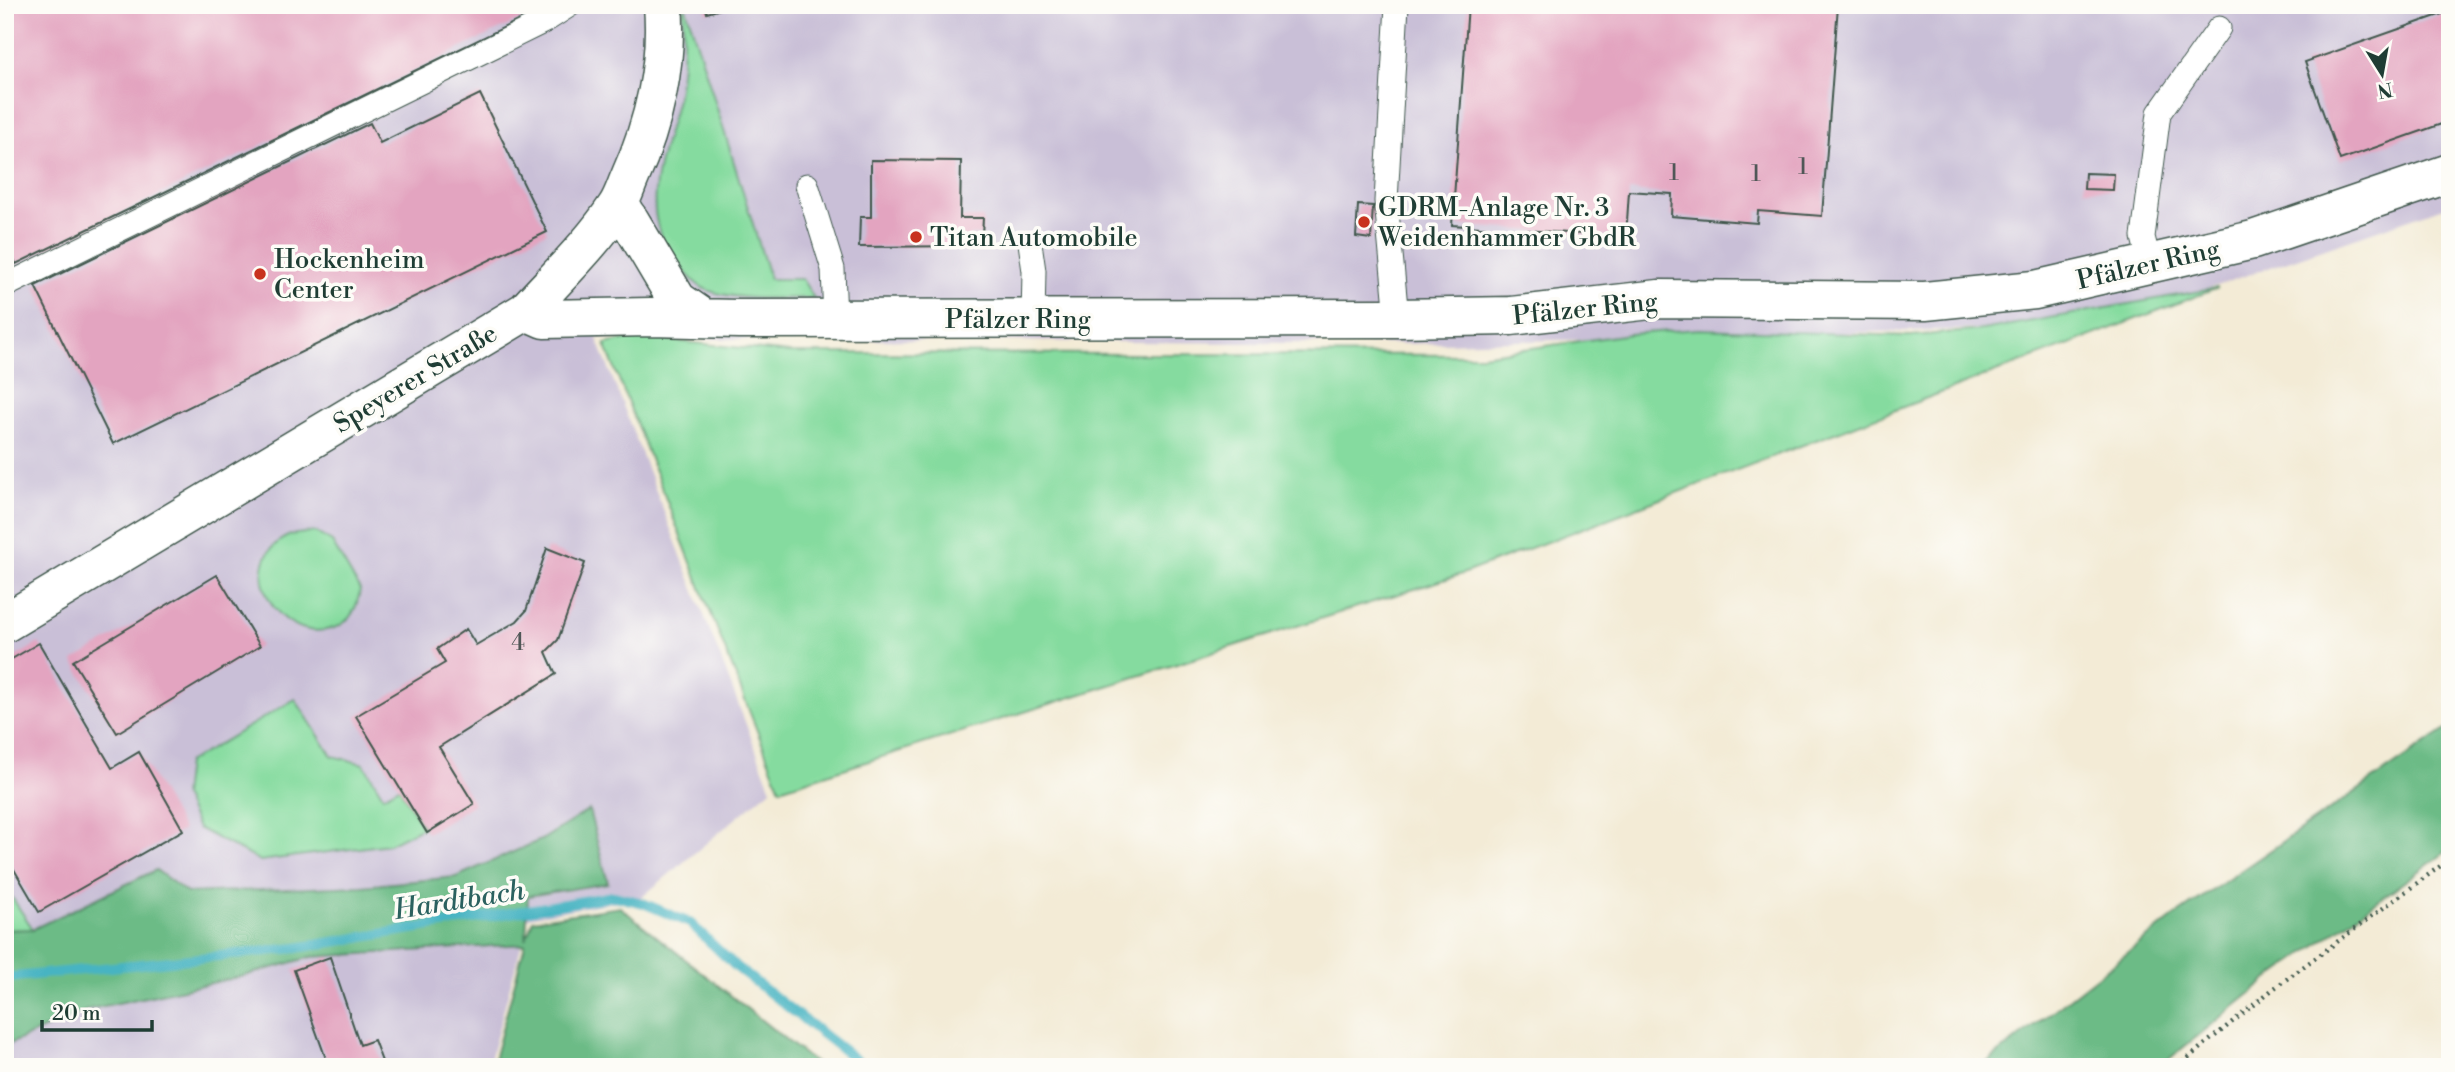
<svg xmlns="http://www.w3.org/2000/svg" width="2455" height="1072" viewBox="0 0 2455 1072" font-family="'Libre Bodoni',serif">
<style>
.industrial{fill:#c9bfd7}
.green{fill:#85db9f;stroke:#528c6a;stroke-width:2}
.forest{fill:#6cbb86;stroke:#467c5d;stroke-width:2}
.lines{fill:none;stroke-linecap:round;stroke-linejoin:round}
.stream{stroke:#46b4c2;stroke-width:10}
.building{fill:#e3a4c0}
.lane-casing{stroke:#3f574c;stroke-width:25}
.street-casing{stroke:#3f574c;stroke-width:41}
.path{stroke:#3f574c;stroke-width:4.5;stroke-dasharray:2 5;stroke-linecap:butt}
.lane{stroke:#fff;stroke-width:23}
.street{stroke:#fff;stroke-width:38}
.poi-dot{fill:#c8321e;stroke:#fdfcf7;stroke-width:2.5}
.labels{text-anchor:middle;stroke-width:7;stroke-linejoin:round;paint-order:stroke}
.number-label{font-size:23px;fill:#505757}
.poi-label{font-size:26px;fill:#1f3d34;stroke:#fdfcf7;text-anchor:start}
.street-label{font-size:26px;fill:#1f3d34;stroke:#fdfcf7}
.water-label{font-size:28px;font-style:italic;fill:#2b615f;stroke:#fdfcf7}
</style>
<rect width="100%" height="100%" fill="#fdfcf7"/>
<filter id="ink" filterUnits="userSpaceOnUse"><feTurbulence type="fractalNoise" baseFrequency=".0143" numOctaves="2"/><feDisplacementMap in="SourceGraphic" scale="14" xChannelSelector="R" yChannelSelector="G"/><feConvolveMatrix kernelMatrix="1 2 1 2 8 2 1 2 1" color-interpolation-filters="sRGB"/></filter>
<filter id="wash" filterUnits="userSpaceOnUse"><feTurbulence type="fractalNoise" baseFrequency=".00686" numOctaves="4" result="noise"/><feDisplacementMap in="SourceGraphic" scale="28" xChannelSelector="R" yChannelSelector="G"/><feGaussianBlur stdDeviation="1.57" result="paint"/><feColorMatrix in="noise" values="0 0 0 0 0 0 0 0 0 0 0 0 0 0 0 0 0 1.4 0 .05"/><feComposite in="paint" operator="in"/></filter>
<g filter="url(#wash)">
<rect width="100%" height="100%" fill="#f3ebd6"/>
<path class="industrial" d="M5,5H2450V205L2100,326L1405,344L597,338L771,789L642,897L529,917L488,1067H5Z"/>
<path class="green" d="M683,8H686L770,279H802L814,298C786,298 727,301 703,288C693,283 684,270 676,262C633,210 666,151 678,94C683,66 684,37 683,8Z
M2218,288L1462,574L780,789L605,344L637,337L790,353L1482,355L1630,334L1699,329L1911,336L1982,330Z
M315,532L332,542L360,590C357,608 351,622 334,628C278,647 232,563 288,536C295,533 307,533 315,532Z
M295,699L332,756L364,764L383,796L399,787L423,827L389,844L260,861L198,828L183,796L187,763Z
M5,887L33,929L5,930Z"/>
<path class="forest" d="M2450,727V849L2269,979L2159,1067H1981L2175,916Z
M589,810L608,883L528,896L526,939L533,920L620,907L820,1067H492L525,944L311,957L244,976L90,1009L5,1046V930L33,929L156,870L187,893L362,886L456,877L543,839Z"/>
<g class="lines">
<path class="stream" d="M5,978L296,948L614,896L643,903L690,923L735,966L865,1067"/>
</g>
<g id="blocks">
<path class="building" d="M5,5H536L538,11L16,264L5,240Z
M705,5H724V8L707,13Z
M1468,5H1838L1822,216L1758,211L1757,223L1671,216L1672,194L1629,191L1626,237L1452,225Z
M2441,5H2450V121L2340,160L2305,62L2442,14Z
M480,94L547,232L113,444L35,286L370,123L380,143Z
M871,160L961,161L960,218H983L982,235H970V246L859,247L860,217H871Z
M2085,173L2114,174L2113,190L2084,189Z
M1358,205L1373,206L1371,239L1356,237Z
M547,548L585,563L558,640L546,652L556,674L439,747L474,804L427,833L356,716L445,663L437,649L466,629L476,645L517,621L526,611Z
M217,575L260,646L117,733L73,661Z
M39,643L112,768L139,752L183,830L39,912L5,854V663Z
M330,957L360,1045L374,1040L384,1067H329L294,970Z"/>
</g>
</g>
<g filter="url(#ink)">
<use href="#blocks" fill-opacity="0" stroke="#3f574c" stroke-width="2"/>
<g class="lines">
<g class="lane-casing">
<path id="lane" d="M1397,5L1386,201L1397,318
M807,185L833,269L835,319
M1030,243L1034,271L1033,319
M2150,265L2143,237L2159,113L2219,28
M5,286L545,21L570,5"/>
</g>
<g class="street-casing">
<path id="street" d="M618,205L630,221L677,300L703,318
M526,311L544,319L650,317L739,319L1397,318L1511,316L1659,299L1925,301L2035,290L2253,240L2450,173
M5,623L526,311C557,277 592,244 617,206C623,197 626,186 630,177C654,124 668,63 663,5"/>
</g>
<path class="path" d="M2177,1067L2273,989L2450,859"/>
<use href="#lane" class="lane"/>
<use href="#street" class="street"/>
</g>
</g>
<g class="poi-dot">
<circle cx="1364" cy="222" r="7"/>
<circle cx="916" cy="237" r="7"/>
<circle cx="260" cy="274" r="7"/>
</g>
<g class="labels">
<g class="number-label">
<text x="1803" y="174">1</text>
<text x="1674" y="180">1</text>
<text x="1756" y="181">1</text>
<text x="518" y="650">4</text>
</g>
<g class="poi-label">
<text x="1378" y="216">GDRM-Anlage Nr. 3<tspan x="1378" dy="30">Weidenhammer GbdR</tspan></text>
<text x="930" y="246">Titan Automobile</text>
<text x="274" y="268">Hockenheim<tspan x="274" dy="30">Center</tspan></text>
</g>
<g class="street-label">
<text transform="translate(2148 264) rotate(-13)" y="9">Pfälzer Ring</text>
<text transform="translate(1585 308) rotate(-6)" y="9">Pfälzer Ring</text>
<text x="1018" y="328">Pfälzer Ring</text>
<text transform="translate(415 378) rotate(-31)" y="9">Speyerer Straße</text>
</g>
<g class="water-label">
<text transform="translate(459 899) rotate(-9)" y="10">Hardtbach</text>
</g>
</g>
<rect width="2455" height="1072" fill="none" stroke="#fdfcf7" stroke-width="28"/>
<g transform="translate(2382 74) rotate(169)" stroke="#fdfcf7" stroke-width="5" paint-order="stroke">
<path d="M0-5L12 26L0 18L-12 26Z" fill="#1f3d34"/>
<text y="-10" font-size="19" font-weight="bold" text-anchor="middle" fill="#1f3d34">N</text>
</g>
<path d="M42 1020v10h110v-10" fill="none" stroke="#1f3d34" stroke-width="3.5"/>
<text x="52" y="1020" font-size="21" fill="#1f3d34" stroke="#fdfcf7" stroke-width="5" paint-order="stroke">20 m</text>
</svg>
